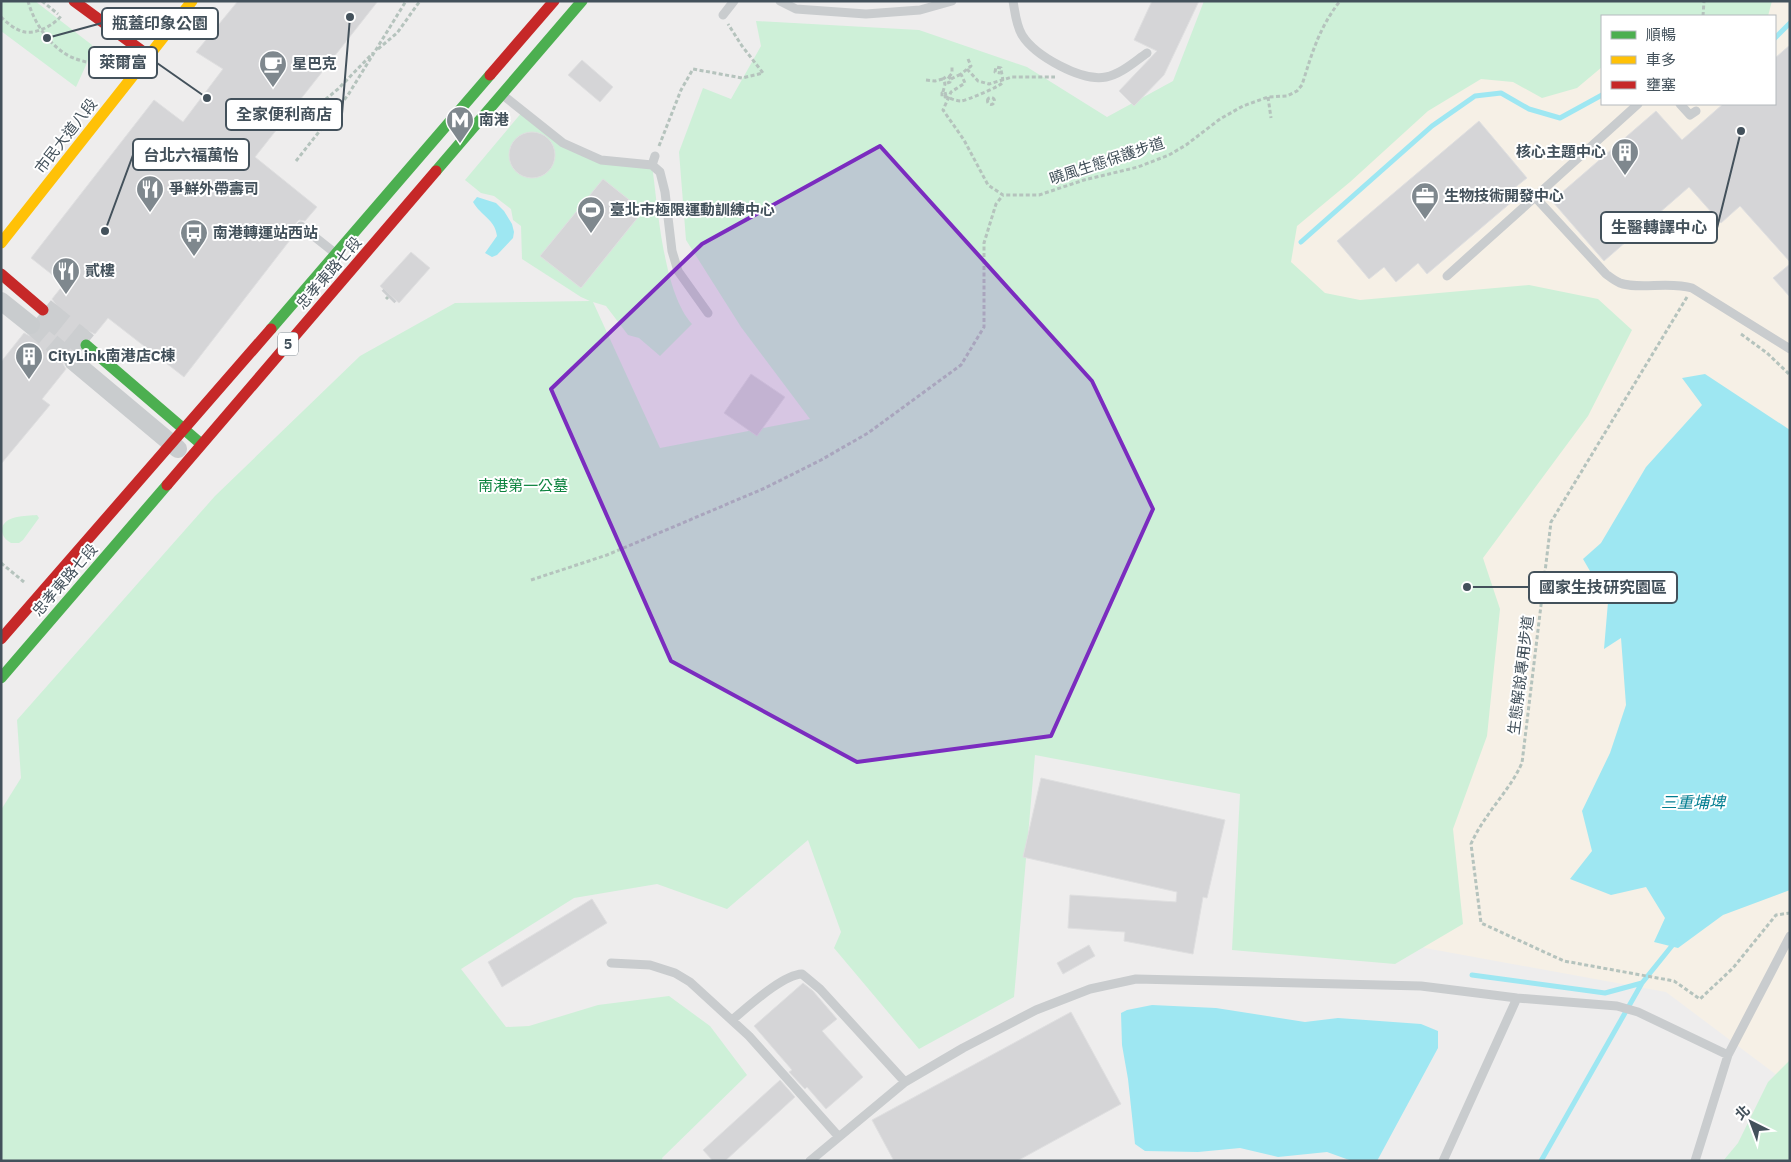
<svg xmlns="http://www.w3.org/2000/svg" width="1791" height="1162" viewBox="0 0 1791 1162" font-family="'IBM Plex Sans','Noto Sans TC',sans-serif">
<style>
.commercial{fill:#f6f0e6;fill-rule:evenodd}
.green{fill:#cef0d8}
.water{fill:#9ee7f2}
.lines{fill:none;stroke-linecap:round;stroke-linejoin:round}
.stream{stroke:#9ee7f2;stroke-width:5}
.building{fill:#d5d5d7;stroke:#dfdfe0}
.street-tunnel{stroke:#ccced0;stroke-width:18;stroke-dasharray:18 9;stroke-linecap:butt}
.secondary-tunnel{stroke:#ccced0;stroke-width:25;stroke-dasharray:25 12;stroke-linecap:butt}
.path{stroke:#b5c3bd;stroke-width:3;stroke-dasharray:4 2.5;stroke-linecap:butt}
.lane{stroke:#c9ccce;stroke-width:9}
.street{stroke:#c9ccce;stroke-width:18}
.fast{stroke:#4caf50;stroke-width:11}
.slow{stroke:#ffc107;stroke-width:11}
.jam{stroke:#c62828;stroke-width:11}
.marked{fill:#7b2cbf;fill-opacity:0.2;stroke:#7b2cbf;stroke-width:4;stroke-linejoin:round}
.labels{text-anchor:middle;stroke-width:4;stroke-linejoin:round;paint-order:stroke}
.shield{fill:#fff;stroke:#7b858c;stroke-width:1}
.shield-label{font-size:14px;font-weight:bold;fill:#43515b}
.poi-label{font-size:15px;font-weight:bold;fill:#43515b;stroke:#fff;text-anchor:start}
.street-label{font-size:15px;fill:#43515b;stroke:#fff}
.park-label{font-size:15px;fill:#0d833f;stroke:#fff}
.water-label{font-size:16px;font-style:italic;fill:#037e91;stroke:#fff}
.leader{fill:none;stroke:#43515b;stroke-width:2}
.callout-dot{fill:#43515b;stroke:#fff;stroke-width:2}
.callout{fill:#fff;stroke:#43515b;stroke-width:2}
.callout-label{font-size:16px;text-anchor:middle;font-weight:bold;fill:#43515b}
</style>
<rect width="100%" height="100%" fill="#eeeded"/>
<path class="commercial" d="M1370,1H1790V1147L1752,1113L1786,1082L1666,992L1425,948L1186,615L1103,560ZM1602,16H1775V104H1602Z"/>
<path class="green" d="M1,1H35L92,45L87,63L76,87L1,31Z
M1204,1H1772L1768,16H1602V67L1577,88L1542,98L1513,82L1481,79L1428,111L1350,182L1297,226L1291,262L1325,293L1360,300L1529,285L1598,299L1632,330L1588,416L1483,558L1500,609L1487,736L1453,829L1463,924L1395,964L1232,950L1240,794L1035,755L1014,997L919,1049L834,948L841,932L808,840L727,909L657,884L574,898L461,969L506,1027L529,1026L598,1005L669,996L710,1026L747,1075L662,1158L663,1161H1V810L21,778L17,720L215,496L360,356L455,303L590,301L581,297L522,259L521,226L513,220L511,209L494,196L481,193L465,180L523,111L563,143L601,160L652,165C658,207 663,292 692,324L660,356L639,338L628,335L606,306L593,302L660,448L810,419L741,327L686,240L679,152L703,88L731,99L761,46L756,21L919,30L1027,67L1107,117L1173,81Z
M37,515L39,518L23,540L19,543H11C6,540 2,536 2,530C3,515 26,516 37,515Z
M1790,1060V1161H1723L1738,1143L1768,1082Z"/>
<path class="water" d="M477,197L496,203L504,211L512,224L514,232L513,238L497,255L492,257L485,253L497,236C495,219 481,216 473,202Z
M1705,374L1790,430V890L1723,915L1678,948L1654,942L1665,918L1646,887L1611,895L1570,879L1592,851L1582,811L1610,753L1626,705L1621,638L1604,649L1608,602L1583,559L1601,543L1646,467L1702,405L1682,378Z
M1152,1005L1216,1008L1305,1022L1338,1018L1421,1024L1438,1031V1048L1377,1161H1352L1327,1152L1278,1157L1240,1148L1198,1152L1145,1151L1135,1144L1128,1079L1122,1045L1121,1013L1127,1010Z"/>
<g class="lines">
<path class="stream" d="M1775,38L1790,23
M1301,242L1432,126L1475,96L1501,93L1529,109L1560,118L1602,95
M1472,975L1605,993L1642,983
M1541,1161L1642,983L1675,942"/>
</g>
<path class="building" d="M238,1H378L255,157L317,207L305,221L299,220L296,223L295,228L297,231L184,377L108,318L95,334L88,331L81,332L75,335L72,343L73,351L65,354L63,359V364L66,369L42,399L50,405L1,464V362L24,333L30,336L35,335L40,331L41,324L48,323L54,319L57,313V306L52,299L64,284L31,258L154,100L183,122L223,69L196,52Z
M1152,1H1199L1164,75L1134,106L1119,91L1157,51L1134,40Z
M1790,45V262L1740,206L1721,223L1689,187L1604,261L1552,201L1656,111L1682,140L1723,104H1775V58Z
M582,60L613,87L600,102L568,75Z
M1479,121L1527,178L1508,193L1514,200L1427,274L1418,263L1396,282L1384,267L1369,279L1337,241Z
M509 155a23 23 0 1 1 46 0a23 23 0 1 1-46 0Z
M603,179L643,211L581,288L540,256Z
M411,252L430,268L399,303L380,286Z
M1790,264V297L1773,278Z
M751,374L785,397L757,436L724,413Z
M1041,778L1225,820L1207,898L1203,897L1193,954L1124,941L1125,932L1068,928L1070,895L1176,902L1177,892L1023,857Z
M592,899L607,923L502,987L488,962Z
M1089,945L1095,956L1063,974L1057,963Z
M803,983L813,991L837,1019L822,1031L863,1077L826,1109L807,1087L805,1089L789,1072L792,1070L754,1026Z
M1071,1012L1121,1104L1017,1161H894L872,1120Z
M780,1080L795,1097L725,1161H713L703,1150Z"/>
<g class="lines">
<path class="street-tunnel" d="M388,297L390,295
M31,325L73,361"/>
<path class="secondary-tunnel" d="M43,310L86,345"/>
<path class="path" d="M28,1C34,23 49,45 69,56C79,61 89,62 99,66C103,67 107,72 111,75
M42,1L58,14
M144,15L152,20
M1703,16L1704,1
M1,17C7,23 17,31 25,32C37,34 54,25 61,16
M378,49L397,33L420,1
M968,59L971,66L961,74L965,83L951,92L943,110L964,140L988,185L1003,195H1039L1084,180L1138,167L1169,155L1186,145L1220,119L1243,106L1268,97L1287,96L1297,91L1302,85C1312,53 1319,28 1340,1
M967,69L978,81L989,84L1012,77H1055
M949,77L952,73V66
M951,79L961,74
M926,80L935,81L943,79
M943,92L945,84L943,79L947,76L951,79L950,82L945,84
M946,96L945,92L942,93V97C948,96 954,101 961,101C965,101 999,87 1002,83C1004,79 1001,73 1001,68L996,67L995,72L1000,73
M1268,97L1271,118
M987.5 101a3.5 3.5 0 1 1 7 0a3.5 3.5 0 1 1-7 0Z
M294,108L326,99L338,89L373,53
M659,146L681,90L693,69L742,78L763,73L742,46L728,24
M296,161L348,95L406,1
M1687,297L1551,522L1522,763C1509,792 1484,814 1471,844L1481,923L1564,961L1674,981L1700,999L1733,968L1776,915L1790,913
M386,299L388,297
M1741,334L1767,353L1790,375
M1,563L24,582
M531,580L607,555L765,488L821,460L868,433L961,365L984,327V243L996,204L1003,195"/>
<path class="lane" d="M780,1L796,9L866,14L920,10L952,1
M1013,1C1015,12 1016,25 1022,35C1035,56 1082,82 1106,77C1121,74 1134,62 1147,53
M723,15L734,1
M504,96L563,143L601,160L652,165
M1680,104L1690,115L1696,111
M655,156L652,165L660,172L665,192L672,251L678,271L708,313
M1535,197L1638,104
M301,226L335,253
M1447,276L1535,197L1606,274C1610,277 1615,281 1620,283C1639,290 1669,281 1692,288L1790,349
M611,963L650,965L675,973L690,982L749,1036L839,1137
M732,1020C748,1007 782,975 802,974L820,989L905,1082
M810,1161L905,1082L963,1048L1036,1010L1090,989L1136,979L1421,986L1517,998L1617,1006L1638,1012L1728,1055
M1443,1161L1517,998
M1695,1161L1728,1055L1790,936"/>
<path class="street" d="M1,301L31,325
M73,361L178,449"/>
<path class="fast" d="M436,171L582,1
M271,329L490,75
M86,345L200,443
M1,678L167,485"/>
<path class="slow" d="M1,243L192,1"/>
<path class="jam" d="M74,1L149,56
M490,75L554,1
M1,274L43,310
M167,485L436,171
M1,639L271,329"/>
</g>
<path class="marked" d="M880,146L1092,381L1153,509L1051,736L857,762L671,661L551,389L702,244Z"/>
<defs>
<g id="cafe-pin" transform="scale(1.4375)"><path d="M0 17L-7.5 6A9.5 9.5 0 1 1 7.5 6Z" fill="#7f888e" stroke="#fff"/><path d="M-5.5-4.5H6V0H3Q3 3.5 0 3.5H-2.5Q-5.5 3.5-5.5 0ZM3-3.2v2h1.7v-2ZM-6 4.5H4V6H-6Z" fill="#fff"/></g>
<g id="metro-pin" transform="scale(1.4375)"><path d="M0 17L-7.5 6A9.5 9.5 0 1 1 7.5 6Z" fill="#7f888e" stroke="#fff"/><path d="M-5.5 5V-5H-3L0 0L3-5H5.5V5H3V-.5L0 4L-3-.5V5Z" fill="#fff"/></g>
<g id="building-pin" transform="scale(1.4375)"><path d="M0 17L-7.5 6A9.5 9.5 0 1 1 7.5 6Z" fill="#7f888e" stroke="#fff"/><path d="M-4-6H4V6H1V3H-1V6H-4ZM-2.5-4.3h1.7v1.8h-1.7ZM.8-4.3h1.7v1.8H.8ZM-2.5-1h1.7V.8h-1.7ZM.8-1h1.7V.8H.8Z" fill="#fff"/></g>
<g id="restaurant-pin" transform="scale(1.4375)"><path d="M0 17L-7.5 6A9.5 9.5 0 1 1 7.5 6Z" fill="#7f888e" stroke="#fff"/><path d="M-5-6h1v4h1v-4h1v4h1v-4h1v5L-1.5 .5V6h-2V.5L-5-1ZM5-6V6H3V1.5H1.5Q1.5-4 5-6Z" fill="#fff"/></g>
<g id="office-pin" transform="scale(1.4375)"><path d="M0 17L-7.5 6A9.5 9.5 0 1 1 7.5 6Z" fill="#7f888e" stroke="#fff"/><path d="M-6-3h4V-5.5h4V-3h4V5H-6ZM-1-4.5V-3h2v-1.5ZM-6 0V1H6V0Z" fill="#fff"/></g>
<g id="stadium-pin" transform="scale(1.4375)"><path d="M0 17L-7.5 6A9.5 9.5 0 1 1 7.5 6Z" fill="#7f888e" stroke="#fff"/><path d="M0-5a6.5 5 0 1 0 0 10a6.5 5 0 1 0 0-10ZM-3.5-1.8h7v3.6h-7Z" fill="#fff"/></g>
<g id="bus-pin" transform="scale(1.4375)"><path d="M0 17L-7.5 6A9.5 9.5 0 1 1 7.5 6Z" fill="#7f888e" stroke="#fff"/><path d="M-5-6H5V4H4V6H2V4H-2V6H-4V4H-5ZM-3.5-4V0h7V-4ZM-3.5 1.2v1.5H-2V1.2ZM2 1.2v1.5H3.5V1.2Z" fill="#fff"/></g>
</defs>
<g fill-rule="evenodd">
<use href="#cafe-pin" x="273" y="64"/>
<use href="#metro-pin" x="460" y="120"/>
<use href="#building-pin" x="1625" y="152"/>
<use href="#restaurant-pin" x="150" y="189"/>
<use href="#office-pin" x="1425" y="196"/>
<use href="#stadium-pin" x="591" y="210"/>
<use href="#bus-pin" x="194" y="233"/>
<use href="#restaurant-pin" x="66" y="271"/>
<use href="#building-pin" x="29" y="356"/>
</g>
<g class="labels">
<rect class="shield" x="278" y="332.5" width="20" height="23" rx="4"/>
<g class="shield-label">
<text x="288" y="349">5</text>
</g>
<g class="poi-label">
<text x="292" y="69">星巴克</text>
<text x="479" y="125">南港</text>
<text x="1606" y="157" text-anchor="end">核心主題中心</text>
<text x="169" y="194">爭鮮外帶壽司</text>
<text x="1444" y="201">生物技術開發中心</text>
<text x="610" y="215">臺北市極限運動訓練中心</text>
<text x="213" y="238">南港轉運站西站</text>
<text x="85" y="276">貳樓</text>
<text x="48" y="361">CityLink南港店C棟</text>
</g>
<g class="street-label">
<text transform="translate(66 136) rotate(-52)" y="5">市民大道八段</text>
<text transform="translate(1107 161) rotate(-18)" y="5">曉風生態保護步道</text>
<text transform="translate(329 273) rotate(-49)" y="5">忠孝東路七段</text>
<text transform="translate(65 580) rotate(-49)" y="5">忠孝東路七段</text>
<text transform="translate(1521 675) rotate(-83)" y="5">生態解說專用步道</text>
</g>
<g class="park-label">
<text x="523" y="491">南港第一公墓</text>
</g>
<g class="water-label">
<text x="1693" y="808">三重埔埤</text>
</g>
</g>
<path class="leader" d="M47 38L102 23M207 98L157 63M350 17L342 114M105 231L133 155M1741 131L1717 228M1467 587L1529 587"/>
<g class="callout-dot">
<circle cx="47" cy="38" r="5"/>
<circle cx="207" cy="98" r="5"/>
<circle cx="350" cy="17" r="5"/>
<circle cx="105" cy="231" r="5"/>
<circle cx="1741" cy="131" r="5"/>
<circle cx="1467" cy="587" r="5"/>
</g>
<g class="callout">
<rect x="102" y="8" width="116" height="31" rx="5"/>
<rect x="89" y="47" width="68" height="31" rx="5"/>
<rect x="226" y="99" width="116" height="31" rx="5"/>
<rect x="133" y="139" width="116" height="31" rx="5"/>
<rect x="1601" y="212" width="116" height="31" rx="5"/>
<rect x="1529" y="572" width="148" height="31" rx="5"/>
</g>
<g class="callout-label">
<text x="160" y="29">瓶蓋印象公園</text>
<text x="123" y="68">萊爾富</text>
<text x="284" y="120">全家便利商店</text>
<text x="191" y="161">台北六福萬怡</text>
<text x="1659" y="233">生醫轉譯中心</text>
<text x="1603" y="593">國家生技研究園區</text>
</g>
<rect width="1791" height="1162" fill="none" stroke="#43515b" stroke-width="5"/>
<rect x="1601" y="15" width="175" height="90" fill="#ffffff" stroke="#b4b9bd"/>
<rect x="1611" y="31" width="25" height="8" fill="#4caf50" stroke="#b4b9bd"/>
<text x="1646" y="40" font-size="15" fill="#43515b">順暢</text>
<rect x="1611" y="56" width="25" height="8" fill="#ffc107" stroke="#b4b9bd"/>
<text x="1646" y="65" font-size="15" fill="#43515b">車多</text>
<rect x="1611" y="81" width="25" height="8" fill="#c62828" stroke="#b4b9bd"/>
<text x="1646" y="90" font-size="15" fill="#43515b">壅塞</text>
<g transform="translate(1751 1122) rotate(318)" stroke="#ffffff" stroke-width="4" paint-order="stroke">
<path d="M0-4L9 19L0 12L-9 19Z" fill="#43515b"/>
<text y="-8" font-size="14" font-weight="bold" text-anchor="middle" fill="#43515b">北</text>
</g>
</svg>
